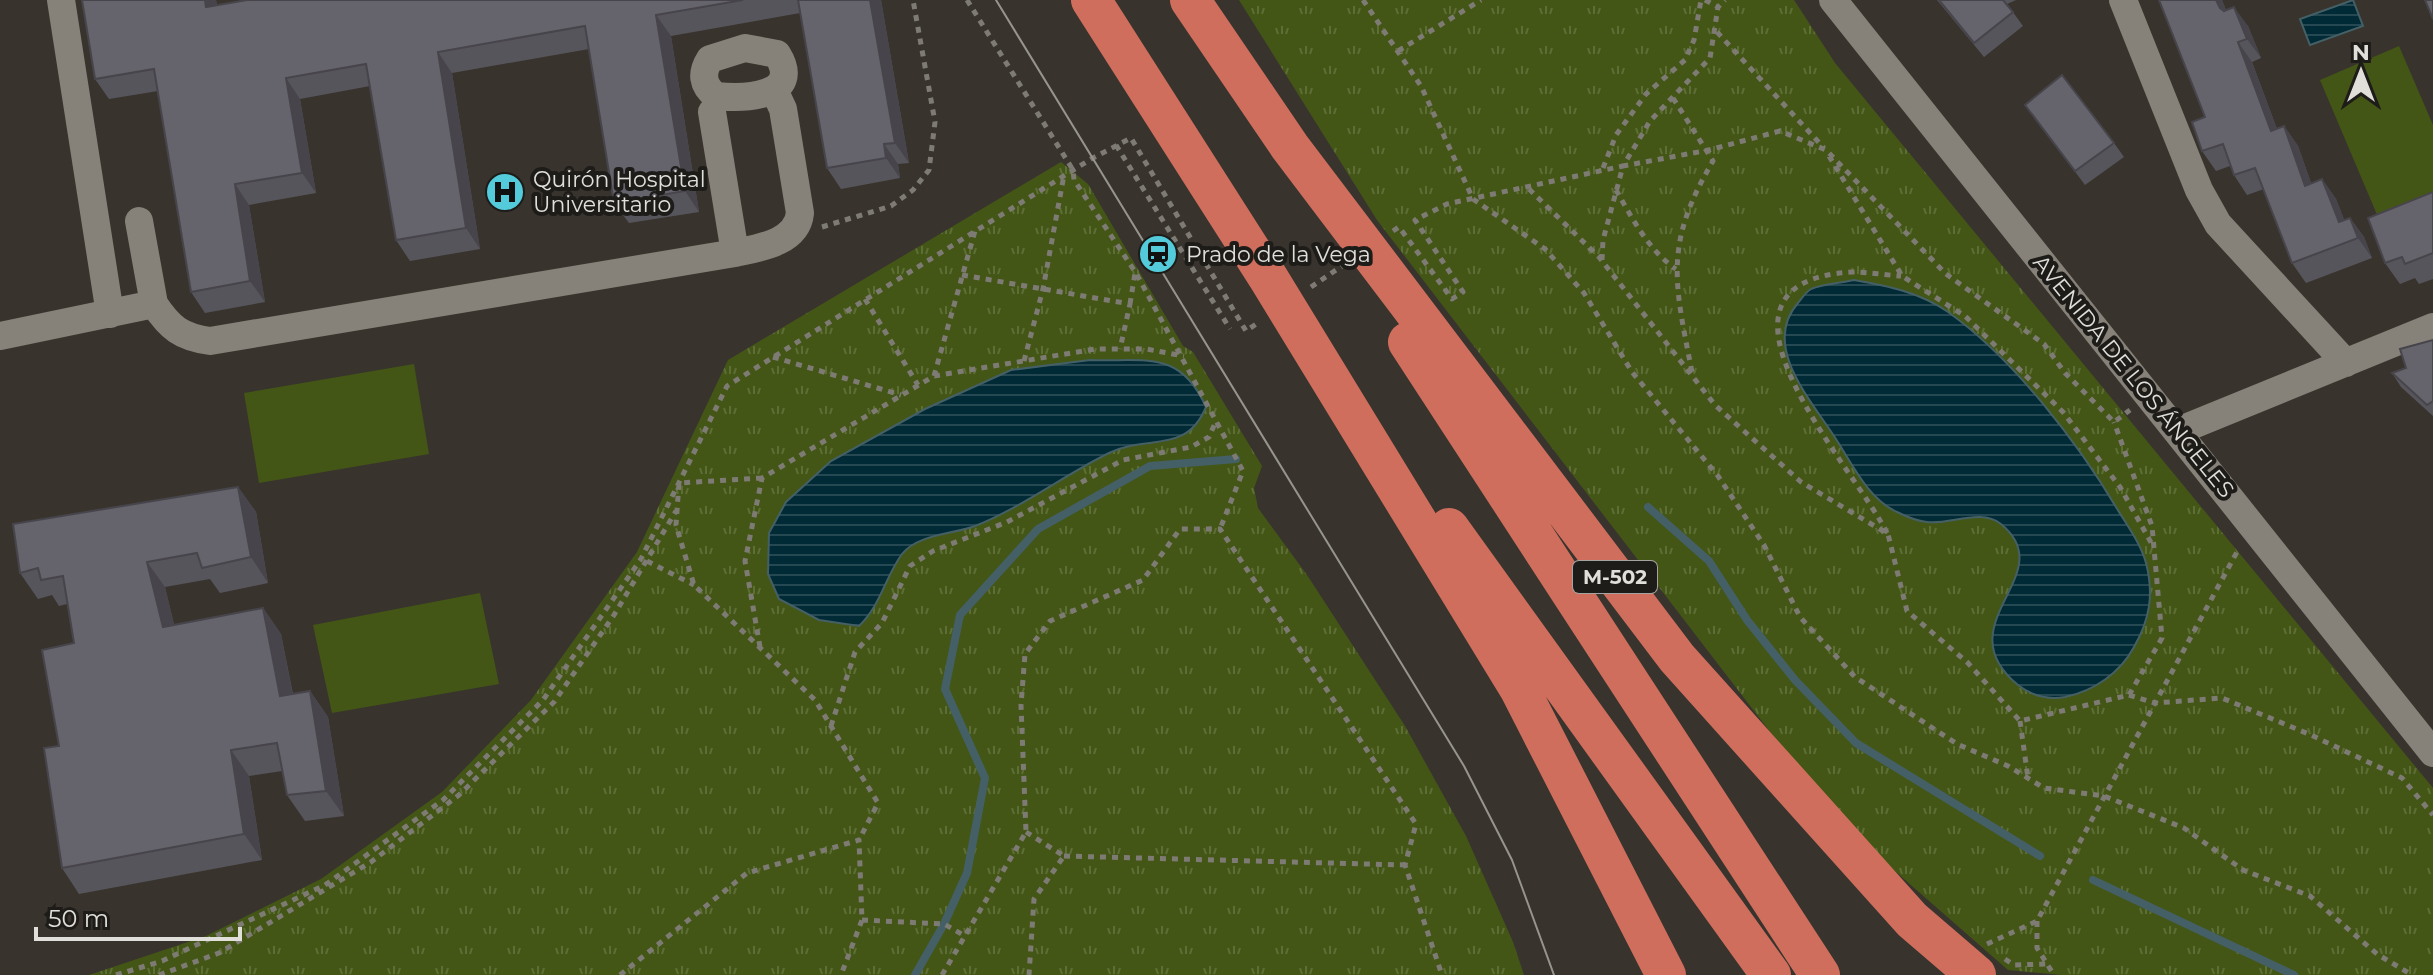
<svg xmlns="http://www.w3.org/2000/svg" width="2433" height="975" viewBox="0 0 2433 975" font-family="Montserrat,sans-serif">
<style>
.grass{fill:#435616}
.park{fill:url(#park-tufts)}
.water{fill:url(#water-rules);stroke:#446066;stroke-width:2}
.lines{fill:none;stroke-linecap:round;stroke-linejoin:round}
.stream{stroke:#446066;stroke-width:8}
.path{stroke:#7e7b75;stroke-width:5;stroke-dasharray:6 6;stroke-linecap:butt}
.minor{stroke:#878279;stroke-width:28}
.highway{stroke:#d06e5d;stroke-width:40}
.tram{stroke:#97948e;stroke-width:2}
.wall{fill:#57555c}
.shaded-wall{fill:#47454b}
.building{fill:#65636b;stroke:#47454b;stroke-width:2}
.labels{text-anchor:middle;stroke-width:8;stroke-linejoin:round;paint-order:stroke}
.shield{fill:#1e1c19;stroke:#a6a4a0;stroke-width:2}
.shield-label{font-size:20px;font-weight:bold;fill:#e1dfda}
.poi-label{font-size:22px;fill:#e1dfda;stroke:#1e1c19;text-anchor:start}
.street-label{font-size:22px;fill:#e1dfda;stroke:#1e1c19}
</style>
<defs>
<pattern id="park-tufts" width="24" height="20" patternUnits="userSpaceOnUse" patternTransform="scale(2)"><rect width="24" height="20" fill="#435616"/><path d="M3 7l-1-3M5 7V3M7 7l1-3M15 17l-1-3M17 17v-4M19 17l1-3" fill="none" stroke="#5e6e37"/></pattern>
<pattern id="water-rules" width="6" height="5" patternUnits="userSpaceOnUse" patternTransform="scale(2)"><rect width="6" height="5" fill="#002a35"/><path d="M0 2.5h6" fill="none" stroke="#254852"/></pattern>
</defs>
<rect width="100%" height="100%" fill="#38342d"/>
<path class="grass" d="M2399,46L2433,125V194L2378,217L2320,80Z
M414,364L429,454L259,483L244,393Z
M480,593L499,684L332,713L313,625Z"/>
<path class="park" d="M1239,0H1794L1835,63L2433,788V975H2062L2008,970L1840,823L1377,220Z
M1061,162L1088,184L1183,346L1193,352L1262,466L1254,488L1258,508L1307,575L1405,726L1466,836L1513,942L1524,975H89L206,936L321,879L442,792L531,700L637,552L728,360Z"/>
<path class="water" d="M2353,0L2363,26L2310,45L2300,19Z
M1854,280C1888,286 1919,292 1948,312C2014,359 2079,444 2119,512C2129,528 2141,545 2146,563C2154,594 2150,619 2134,647C2120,673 2094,691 2065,697C2048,700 2032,696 2018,685C1943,623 2063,575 2001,524C1981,508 1950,525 1927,522C1918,521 1905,516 1897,512C1867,498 1852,463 1834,436C1810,399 1761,345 1798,303C1802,298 1806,292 1811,289C1823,284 1841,283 1854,280Z
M1090,360C1146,362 1180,349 1206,407C1186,455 1148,434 1109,453C1066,474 1019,509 975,526C954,534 918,534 902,554C885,577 881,605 859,626L819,620L779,599L768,574L769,533L786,502L831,461L925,409L1011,370Z"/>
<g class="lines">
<path class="stream" d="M1648,507L1709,561L1747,620L1795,680L1856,743L2040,856
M2093,880L2294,975
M915,975L944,924L967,873L985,778L945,689L960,615L1038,529L1150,466L1236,459"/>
<path class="path" d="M967,0L1073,170L1074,180L1136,273L1243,471L1220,529
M1363,0L1421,86L1473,199L1545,249L1584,293L1632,372L1718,476L1764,545L1800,617L1855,677L1957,744L2008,766L2044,788L2104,796L2184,828L2243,870L2310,896L2377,954L2412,975
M1705,0L1718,7
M1717,32L1824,148
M1398,51L1481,0
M1673,98L1713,161C1664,244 1674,281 1692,372
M1116,145L1230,329
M1829,156L1902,276L1965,316L2063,412L2120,487L2153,546
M1603,168L1616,135L1646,94L1685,60L1694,40L1701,0
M1529,189L1599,257L1715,405L1801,482L1888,534L1907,611L1968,663L2020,721L2129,695L2162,638L2152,526L2114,422
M1616,190C1632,218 1649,251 1676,269
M822,227L891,206L913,190L929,170L935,122L913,0
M1393,231L1399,227L1452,299L1463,292L1415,220L1447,204L1623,166L1650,121L1710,58L1718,7L1725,0
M1602,260L1603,240L1623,166L1709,150L1780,131L1826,150L1946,274L2044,344L2065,373L2114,422L2130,410
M962,275L1130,304L1120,349
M1311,287L1342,266
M865,299L918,385
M1130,304L1135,273
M773,357L901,395
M1024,361L1043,289L1064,175
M934,376L975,231
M762,478L679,483L676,525L694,585L815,700L878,803L859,840
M1887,533C1856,469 1680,282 1852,272C1868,272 1885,275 1901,276
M647,561L694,585
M760,647L745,561L762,478L934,376L1095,349H1146L1184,356
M2129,695L2155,703L2222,698L2311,735L2402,778L2433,815
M2020,721L2028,778
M831,726L855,652L882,623L910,566L933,551L1007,522L1123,460L1191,447L1209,437L1216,421
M1026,832L1064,856L1034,899L1029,975
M1064,856L1405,865
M862,920L944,924L965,936
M2037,921V948L2054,975
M1987,944L2037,921L2238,550
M2005,959L2014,965L2046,964
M116,975L162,961L325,885L443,800L543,700L641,559L727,386L1091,159L1131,138L1246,331L1259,322
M159,975L219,953L371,862L459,795L554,702L614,615L676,511
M620,975L747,873L859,840L862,920L841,975
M942,975L1026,832L1021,705L1025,654L1050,621L1143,580L1180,529H1220L1416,824L1405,865L1442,975"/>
<path class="minor" d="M61,0L110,314
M1833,0L2433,753
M2123,0L2199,190L2218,224L2346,363
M745,48L777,54C804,97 744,99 716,96C702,85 701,73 710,59Z
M712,112L735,253
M154,304C170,328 181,337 210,341L735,253C758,248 797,243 800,213L783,109L774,90
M0,336L154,304L139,221
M2178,431L2433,327"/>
<path class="highway" d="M1091,0L1269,279L1519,688L1666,975
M1190,0L1290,147L1677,658L1912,920L1976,975
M1408,342L1820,975
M1449,528L1771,975"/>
<path class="tram" d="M996,0L1464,766L1512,860L1554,975"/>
</g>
<path class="wall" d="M82,0H216L217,5L247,0H881L909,163L898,164L900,178L841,189L827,168L800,13L671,36L699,212L629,223L614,203L589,49L452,73L480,249L410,261L396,240L370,86L300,99L316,193L249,205L265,302L205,313L191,292L158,91L109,99L95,79Z
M1937,0H2016L2007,4L2023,26L1984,57Z
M2159,0H2222L2226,10L2248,26L2261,58L2252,62L2277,129L2284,126L2298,146L2311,183L2322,179L2336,199L2344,220L2350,218L2364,237L2372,258L2306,283L2292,263L2264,189L2247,195L2234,175L2230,166L2216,171L2202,151L2205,117Z
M2025,105L2114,143L2124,157L2085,185Z
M2433,192V279L2419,284L2415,278L2400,284L2385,263Z
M2433,340V416L2401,387L2392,373L2406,368Z
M238,487L256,512L268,583L220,593L210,579L165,587L174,625L263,608L281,634L293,694L310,691L328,717L344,816L305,821L287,795L282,771L249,776L262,860L79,894L62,868L59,746L74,643L67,604L59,606L52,595L38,599L20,573Z"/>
<path class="shaded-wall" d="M205,0H216L220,27L206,7Z
M870,0H881L909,163L895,143Z
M2216,0H2222L2233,28L2220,8Z
M2234,7L2248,26L2261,58L2247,39Z
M656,15L671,36L699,212L685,191Z
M2238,42L2252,62L2285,151L2271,131Z
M438,52L452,73L480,249L466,228Z
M286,78L300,99L316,193L302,173Z
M2284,126L2298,146L2319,205L2305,186Z
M884,144L898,164L900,178L886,158Z
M2322,179L2336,199L2353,241L2339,222Z
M235,184L249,205L265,302L250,281Z
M2350,218L2364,237L2372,258L2358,238Z
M238,487L256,512L268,583L251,557Z
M147,562L165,587L181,652L163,627Z
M263,608L281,634L298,722L280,696Z
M310,691L328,717L344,816L326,791Z
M231,750L249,776L262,860L244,834Z"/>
<path class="building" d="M82,0H205L206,7L247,0H743L656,15L685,191L614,203L585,26L438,52L466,228L396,240L366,64L286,78L302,173L235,184L250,281L191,292L154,69L95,79Z
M798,0H870L895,143L884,144L886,158L827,168Z
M1939,0H2003L2013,12L1974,43Z
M2159,0H2216L2220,8L2224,11L2234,7L2247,39L2238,42L2271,131L2284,126L2305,186L2322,179L2339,222L2350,218L2358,238L2292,263L2255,168L2234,175L2223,144L2202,151L2192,122L2205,117Z
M2425,0H2433V19Z
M2062,75L2114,143L2075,171L2025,105Z
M2433,192V253L2405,264L2402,257L2385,263L2368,218Z
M2433,340V401L2427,405L2392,373L2406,368L2400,349Z
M238,487L251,557L202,568L197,553L147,562L163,627L263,608L280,696L310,691L326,791L287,795L277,743L231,750L244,834L62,868L44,748L59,746L42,650L74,643L63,576L41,580L38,568L20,573L13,524Z"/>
<defs>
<g id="hospital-disc" transform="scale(2)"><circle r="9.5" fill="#53cbdb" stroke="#1e1c19"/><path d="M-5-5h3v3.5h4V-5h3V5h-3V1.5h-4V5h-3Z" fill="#111"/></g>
<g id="station-disc" transform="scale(2)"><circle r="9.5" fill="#53cbdb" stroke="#1e1c19"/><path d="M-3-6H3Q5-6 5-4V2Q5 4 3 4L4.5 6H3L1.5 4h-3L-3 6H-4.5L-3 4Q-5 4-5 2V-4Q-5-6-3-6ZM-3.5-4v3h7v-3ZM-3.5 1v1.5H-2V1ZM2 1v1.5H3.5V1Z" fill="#111"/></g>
</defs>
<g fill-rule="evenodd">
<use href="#hospital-disc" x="505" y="192"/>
<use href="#station-disc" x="1158" y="254"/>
</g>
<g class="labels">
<rect class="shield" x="1573" y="561" width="84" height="32" rx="6"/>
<g class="shield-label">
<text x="1615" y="584">M-502</text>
</g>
<g class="poi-label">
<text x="533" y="187">Quirón Hospital<tspan x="533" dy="25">Universitario</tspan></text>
<text x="1186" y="262">Prado de la Vega</text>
</g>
<g class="street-label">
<text transform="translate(2134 376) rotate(51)" y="8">AVENIDA DE LOS ÁNGELES</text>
</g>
</g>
<g transform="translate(2361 72)" stroke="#1e1c19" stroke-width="6" paint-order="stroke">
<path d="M0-6L14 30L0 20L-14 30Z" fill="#e1dfda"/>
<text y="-12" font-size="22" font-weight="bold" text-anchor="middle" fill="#e1dfda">N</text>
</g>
<path d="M36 927v12h204v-12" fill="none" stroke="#e1dfda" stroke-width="4"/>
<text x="48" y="927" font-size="24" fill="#e1dfda" stroke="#1e1c19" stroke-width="6" paint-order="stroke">50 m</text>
</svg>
